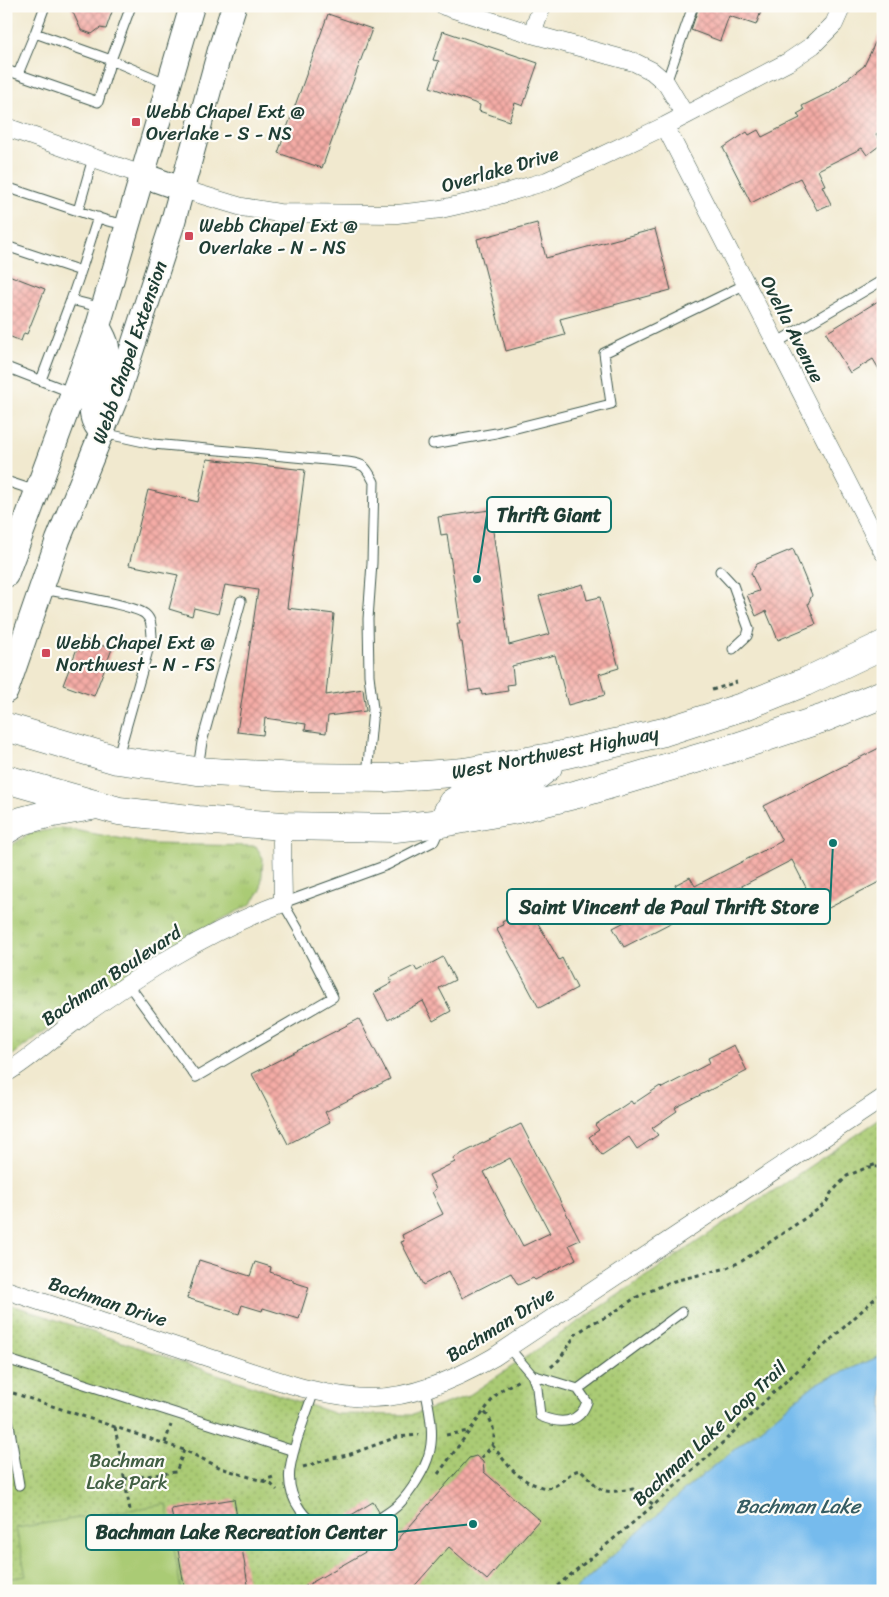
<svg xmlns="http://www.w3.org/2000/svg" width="889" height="1597" viewBox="0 0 889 1597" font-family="Sriracha,sans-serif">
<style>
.grass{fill:url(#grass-tufts);stroke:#648454}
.park{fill:url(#park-dots);stroke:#648454}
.pitch{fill:#aacb74;stroke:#648454}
.water{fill:#76bbed;stroke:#4a7c90}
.building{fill:url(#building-cross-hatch);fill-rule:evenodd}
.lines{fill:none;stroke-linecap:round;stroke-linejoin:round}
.service-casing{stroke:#3e574b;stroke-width:11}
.minor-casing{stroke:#3e574b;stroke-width:19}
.secondary-casing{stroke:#3e574b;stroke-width:26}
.primary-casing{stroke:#3e574b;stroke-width:29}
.path{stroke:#3e574b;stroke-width:3;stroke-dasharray:4 4;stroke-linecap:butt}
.service{stroke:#fff;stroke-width:9}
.minor{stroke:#fff;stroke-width:18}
.secondary{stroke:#fff;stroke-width:24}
.primary{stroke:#fff;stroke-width:28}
.poi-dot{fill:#d1495b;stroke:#fdfcf7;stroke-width:2}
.labels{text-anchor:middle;stroke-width:4.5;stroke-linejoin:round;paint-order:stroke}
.poi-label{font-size:19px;fill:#1f3d34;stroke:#fdfcf7;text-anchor:start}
.street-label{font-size:19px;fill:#1f3d34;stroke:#fdfcf7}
.park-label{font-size:19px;fill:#426044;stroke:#fdfcf7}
.water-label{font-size:20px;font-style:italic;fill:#355c62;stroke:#fdfcf7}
.leader{fill:none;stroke:#0f766e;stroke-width:2}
.callout-dot{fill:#0f766e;stroke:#fdfcf7;stroke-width:2}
.callout{fill:#fdfcf7;stroke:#0f766e;stroke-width:2}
.callout-label{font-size:20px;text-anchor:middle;font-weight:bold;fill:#1f3d34}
</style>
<defs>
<pattern id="grass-tufts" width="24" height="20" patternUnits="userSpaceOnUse" patternTransform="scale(1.25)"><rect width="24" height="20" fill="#aacb74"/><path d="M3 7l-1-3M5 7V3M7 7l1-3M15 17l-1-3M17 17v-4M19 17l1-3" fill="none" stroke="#8aa660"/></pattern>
<pattern id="park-dots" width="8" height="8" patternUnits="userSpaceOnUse" patternTransform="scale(1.25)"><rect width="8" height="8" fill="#aacb74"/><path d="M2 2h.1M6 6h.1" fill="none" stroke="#8aa660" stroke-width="1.8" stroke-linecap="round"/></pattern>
<pattern id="building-cross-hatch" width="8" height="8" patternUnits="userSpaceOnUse" patternTransform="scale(1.25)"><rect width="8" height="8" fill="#f5aca6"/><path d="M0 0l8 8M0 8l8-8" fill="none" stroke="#c68d88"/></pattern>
</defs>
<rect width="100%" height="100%" fill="#fdfcf7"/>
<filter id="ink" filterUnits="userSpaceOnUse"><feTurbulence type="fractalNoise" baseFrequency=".02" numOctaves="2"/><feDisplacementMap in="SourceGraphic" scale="10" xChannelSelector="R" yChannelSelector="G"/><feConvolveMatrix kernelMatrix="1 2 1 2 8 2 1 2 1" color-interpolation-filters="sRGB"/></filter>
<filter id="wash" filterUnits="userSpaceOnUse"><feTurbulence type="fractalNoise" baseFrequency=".0096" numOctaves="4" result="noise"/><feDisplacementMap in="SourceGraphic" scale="20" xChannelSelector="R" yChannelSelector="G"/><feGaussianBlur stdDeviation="1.12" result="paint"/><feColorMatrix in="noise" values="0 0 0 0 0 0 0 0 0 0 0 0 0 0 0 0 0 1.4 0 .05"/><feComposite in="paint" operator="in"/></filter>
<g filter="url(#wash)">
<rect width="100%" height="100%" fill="#f1e9cf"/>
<path class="grass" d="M62,828L152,844L256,846L263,858L261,890L250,905L163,949L78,1006L6,1060V849L30,833Z"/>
<path class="park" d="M883,1117V1355L815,1384L687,1488L574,1591H6V1303L336,1414L412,1415L468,1396Z"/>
<path class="pitch" d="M167,1504L181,1591H6V1579L26,1576L16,1528Z"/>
<path class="water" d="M883,1355V1591H574L687,1488L815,1384Z"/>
<g id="blocks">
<path class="building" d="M70,6H114L106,29L100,28L92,34L81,30Z
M699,6H763L756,25L729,16L720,41L691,30Z
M328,14L372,29L322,168L278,153Z
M883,26V130L876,134L883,143L867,155L862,148L818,170L825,185L822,186L831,204L817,210L800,178L751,203L723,148L747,132L749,135L758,130L762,137L800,118L797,114L804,110L802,106L830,92L864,66Z
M443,31L538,63L523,106L515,103L509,121L479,111L480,105L430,87L439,61L433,60Z
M537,223L546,258L655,229L671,290L560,319L565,335L506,351L477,239Z
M6,274L45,289L27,334L24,333L21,341L6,335Z
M883,298V376L873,359L850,373L826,333Z
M207,459L305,470L287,608L334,614L326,695L363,689L366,711L328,716L326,733L305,730L306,724L265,718L263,735L237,732L258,590L225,585L218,614L194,608L192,616L169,609L178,575L129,565L148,490L198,502Z
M490,510L509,645L550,634L539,596L583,584L587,600L600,597L619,668L599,674L605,695L568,705L555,655L512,666L514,684L507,685L508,691L482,695L481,689L469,691L462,642H460L457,623H460L447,534L441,535L438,517Z
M793,549L812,595L808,604L816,624L778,640L766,611L756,616L747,595L759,591L751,573L757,564Z
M81,638L112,649L94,696L63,685Z
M883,746V880L819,913L792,860L624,947L613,928L679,894L675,885L690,877L695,886L782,841L764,806Z
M531,911L559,960L562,958L577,988L539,1008L496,928L504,925L502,922L521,912L522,915Z
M443,957L455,980L439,988L451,1011L433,1021L423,1001L388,1020L374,993L392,983L390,978L414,966L417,971Z
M359,1019L390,1079L325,1112L330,1122L288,1144L252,1074Z
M734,1045L747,1071L675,1108L677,1111L652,1128L658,1135L637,1149L629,1137L602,1155L589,1137L599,1130L595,1125L631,1101L633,1104L660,1086L662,1088L710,1063L708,1058Z
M521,1124L580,1240L569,1245L576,1259L535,1280L533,1278L518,1285L511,1273L462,1298L449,1271L423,1285L401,1242L404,1241L402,1235L443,1214L432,1192L436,1189L429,1175L455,1162L453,1158ZM510,1158L550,1233L523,1246L484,1172Z
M199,1260L250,1276L255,1262L271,1267L270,1272L293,1280V1282L309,1287L299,1319L263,1308L262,1311L242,1305L239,1314L187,1298Z
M476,1456L483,1462L484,1472L539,1520L487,1580L449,1547L410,1591H297L367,1551L358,1536L360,1533L359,1527L352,1525L348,1517L373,1502L379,1512L377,1516V1519L380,1522H384L396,1542L469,1458Z
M234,1499L249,1591H185L171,1509Z"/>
</g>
</g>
<g filter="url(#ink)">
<use href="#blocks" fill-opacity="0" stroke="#3e574b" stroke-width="1"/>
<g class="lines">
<g class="service-casing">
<path id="service" d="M45,6L35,33L111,60L131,6
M6,70L98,102L111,60L168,84
M18,74L35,33
M666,83L693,6
M6,187L108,221L128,225
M78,211L93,158
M6,246L81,271L71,300L103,308
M81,271L98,217
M776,343L883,280
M6,367L73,393
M41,380L71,300
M103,433L153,444L348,462C365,464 366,467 374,482L372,563L368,619L369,675L373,709L367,776
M433,444L496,433L611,404L604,353L746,284
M6,481L36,491
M720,571L733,585L749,629L747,636L733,649
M43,589C62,593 134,605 145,614C152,620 151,627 152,636L118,756
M198,768L202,742L241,601
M128,984L196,1077L333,997L298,929L283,903L387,865L434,841L440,828
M508,1347L532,1375L537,1388L540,1416C559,1424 579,1425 587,1402L578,1389
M6,1359L294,1451
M532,1375L578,1389L682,1312
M314,1391C306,1415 293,1445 290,1469C286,1498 306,1527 335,1532C341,1533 348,1532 354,1531
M6,1406L19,1485
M383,1516C388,1513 394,1509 399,1504C410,1493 425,1470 429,1454C435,1434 429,1408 425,1388"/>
</g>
<g class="minor-casing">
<path id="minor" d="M444,6L532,34L634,62L652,71L666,83L685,115
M532,34L542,6
M665,126L883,552
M6,127L142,175
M182,189L242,207L279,213L397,214L441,209L485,199L547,181L589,162L665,126L788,62L813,45L834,24L842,6
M6,1073C30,1059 51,1039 74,1022C139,975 207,931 283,903L282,842L284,826
M6,1290C78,1314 150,1338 222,1362C271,1378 321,1398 373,1398C416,1397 458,1378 494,1357L883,1098"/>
</g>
<g class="secondary-casing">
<path id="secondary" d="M142,175L182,189
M98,326C101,333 107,341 107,348C108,377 75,408 103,433
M6,575L98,326L192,6
M6,691L58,540L117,395L172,225L220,50L234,6"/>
</g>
<g class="primary-casing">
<path id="primary" d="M6,727L117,760L197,771L295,777L385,778L464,772L562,755L664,732L745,706L805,682L883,645
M6,779L119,811L198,820L284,826L395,828L442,823L518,809L578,794L736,747L824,718L883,694
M442,823L452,803L466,794L534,778L548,767
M6,830L21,821L48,814L92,806"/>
</g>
<path class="path" d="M712,690L737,682
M871,1166L883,1162
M551,1367L559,1360L576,1334L592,1323L607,1317L635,1298L670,1282L727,1268L742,1261L817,1210L826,1203L831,1193L847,1176L868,1167H883
M13,1393L184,1450L221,1468L262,1481L276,1476
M115,1427L130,1510
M446,1435L469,1431
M165,1443L171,1425
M492,1445C507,1463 515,1479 539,1486C544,1488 549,1489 554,1486C564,1482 569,1471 581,1470C604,1493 599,1494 633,1489L654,1505
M481,1458C484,1454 490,1450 492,1445C497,1436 492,1418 484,1412
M303,1467L332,1458L348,1455L397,1437L419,1435
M438,1474L495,1396L503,1389L519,1380
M124,1479L176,1472L184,1450
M263,1481L271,1484L277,1490
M551,1591L654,1505L711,1454L769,1397L883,1291"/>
<use href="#service" class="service"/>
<use href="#minor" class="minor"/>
<use href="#secondary" class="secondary"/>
<use href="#primary" class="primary"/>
</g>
</g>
<g class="poi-dot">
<rect x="131" y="117" width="10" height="10" rx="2.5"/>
<rect x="184" y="231" width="10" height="10" rx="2.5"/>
<rect x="41" y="648" width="10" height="10" rx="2.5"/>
</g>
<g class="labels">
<g class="poi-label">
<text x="146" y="118">Webb Chapel Ext @<tspan x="146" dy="22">Overlake - S - NS</tspan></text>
<text x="199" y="232">Webb Chapel Ext @<tspan x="199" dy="22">Overlake - N - NS</tspan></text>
<text x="56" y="649">Webb Chapel Ext @<tspan x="56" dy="22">Northwest - N - FS</tspan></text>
</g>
<g class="street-label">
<text transform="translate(500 169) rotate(-16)" y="7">Overlake Drive</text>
<text transform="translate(793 329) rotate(63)" y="7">Ovella Avenue</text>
<text transform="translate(129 352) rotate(-71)" y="7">Webb Chapel Extension</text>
<text transform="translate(555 752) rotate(-11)" y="7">West Northwest Highway</text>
<text transform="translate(111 975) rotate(-34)" y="7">Bachman Boulevard</text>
<text transform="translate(108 1301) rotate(18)" y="7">Bachman Drive</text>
<text transform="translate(500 1324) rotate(-32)" y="7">Bachman Drive</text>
<text transform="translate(709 1433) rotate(-43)" y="7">Bachman Lake Loop Trail</text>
</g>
<g class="park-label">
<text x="127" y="1467">Bachman<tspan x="127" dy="22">Lake Park</tspan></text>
</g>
<g class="water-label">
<text x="798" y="1513">Bachman Lake</text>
</g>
</g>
<path class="leader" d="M477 579L487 515M833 843L830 907M473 1524L397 1532"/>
<g class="callout-dot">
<circle cx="477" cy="579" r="5"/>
<circle cx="833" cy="843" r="5"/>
<circle cx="473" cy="1524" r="5"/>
</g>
<g class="callout">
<rect x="487" y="497" width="124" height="35" rx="5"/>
<rect x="507" y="889" width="323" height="35" rx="5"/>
<rect x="86" y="1515" width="311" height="35" rx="5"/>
</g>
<g class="callout-label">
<text x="549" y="522">Thrift Giant</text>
<text x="669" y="914">Saint Vincent de Paul Thrift Store</text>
<text x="241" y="1539">Bachman Lake Recreation Center</text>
</g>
<rect width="889" height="1597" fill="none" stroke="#fdfcf7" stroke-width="25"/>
</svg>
